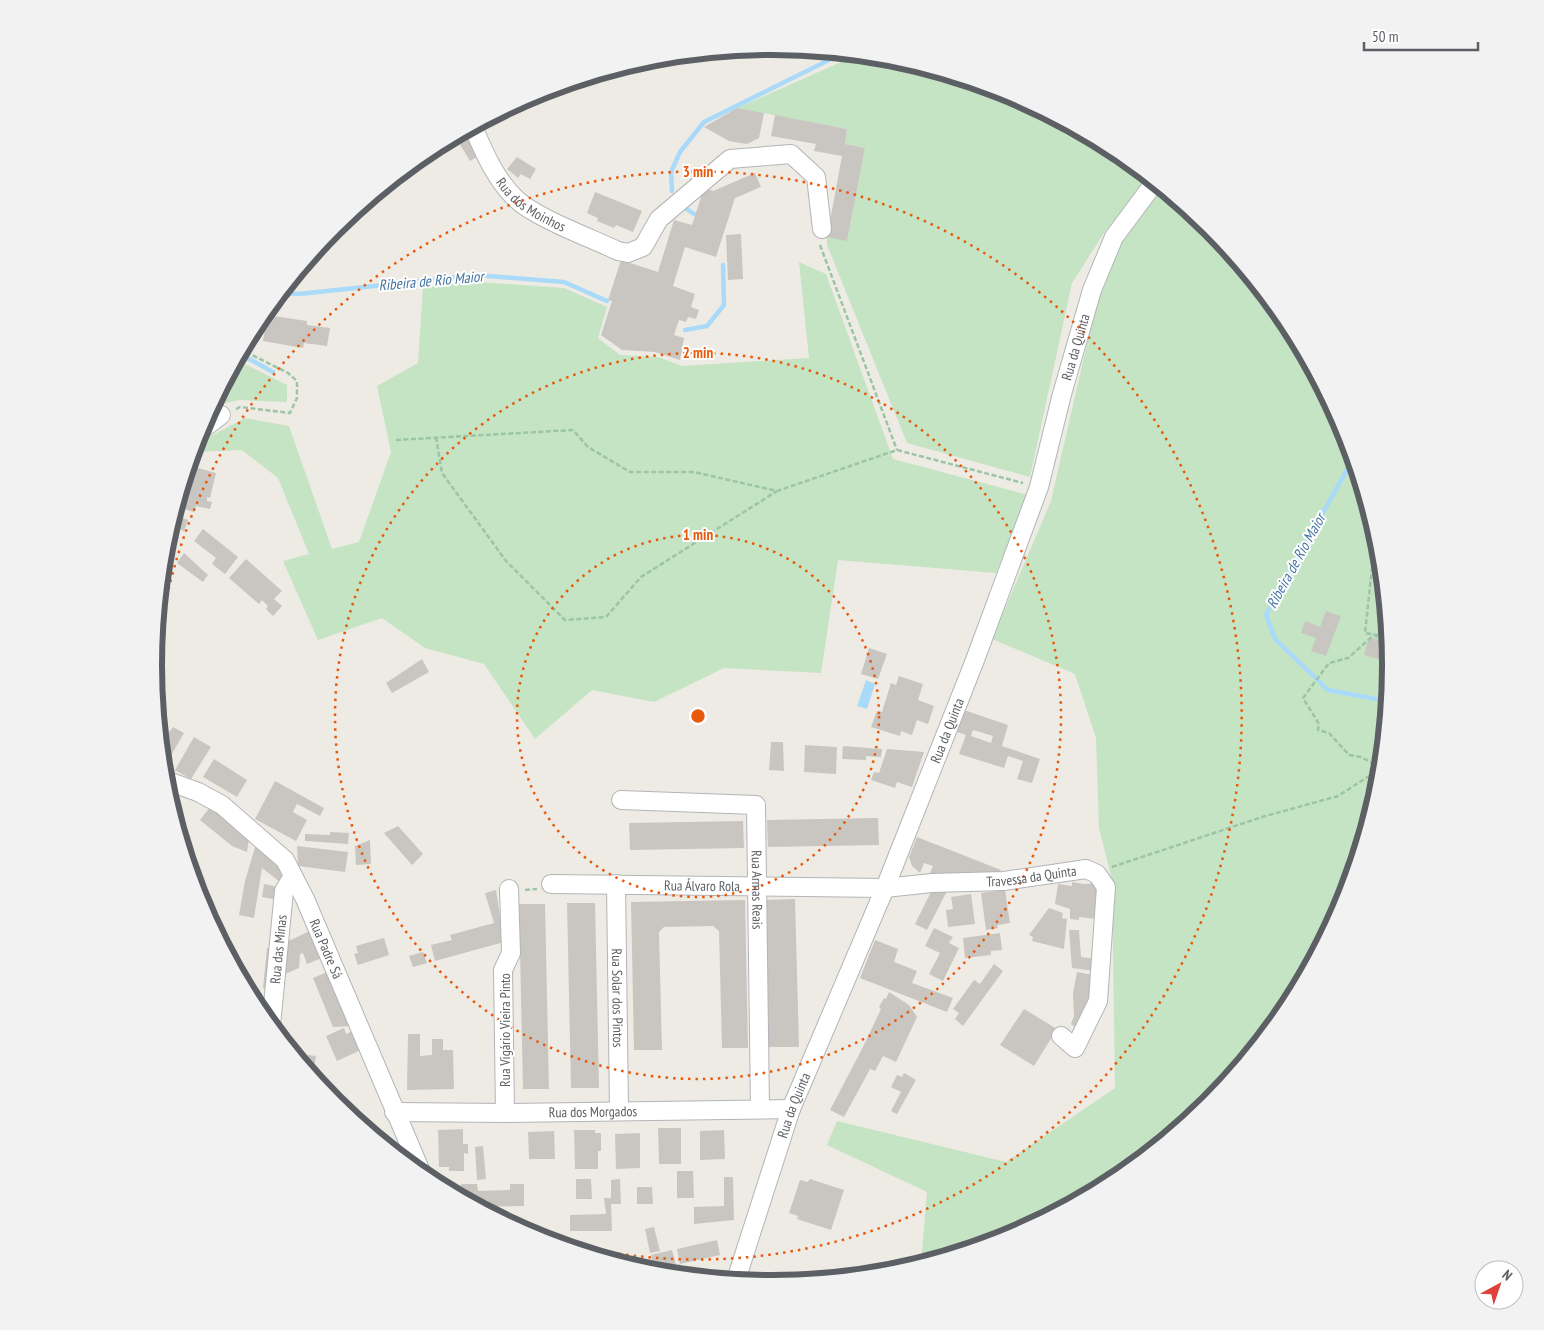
<svg xmlns="http://www.w3.org/2000/svg" width="1544" height="1330" viewBox="0 0 1544 1330" font-family="'PT Sans Narrow',sans-serif">
<style>
.green{fill:#c4e4c3}
.water{fill:#a9daf9}
.lines{fill:none;stroke-linecap:round;stroke-linejoin:round}
.stream{stroke:#a9daf9;stroke-width:4.5}
.building{fill:#c9c6c2;fill-rule:evenodd}
.minor-casing{stroke:#b2b5b8;stroke-width:20}
.path{stroke:#9cc5a6;stroke-width:2.5;stroke-dasharray:5 2.5;stroke-linecap:butt}
.minor{stroke:#fff;stroke-width:18}
.ring{fill:none;stroke:#e8590c;stroke-width:2.5;stroke-dasharray:2.5 5}
.labels{text-anchor:middle;stroke-width:4;stroke-linejoin:round;paint-order:stroke}
.street-label{font-size:14px;fill:#5c6064;stroke:#fff}
.water-label{font-size:15px;font-style:italic;fill:#4475a2;stroke:#fff}
.rim{fill:none;stroke:#5c6064;stroke-width:6}
.centre{fill:#e8590c;stroke:#fff;stroke-width:2.5}
.ring-label{font-size:15px;text-anchor:middle;font-weight:bold;fill:#e8590c;stroke:#fff;stroke-width:4;stroke-linejoin:round;paint-order:stroke}
</style>
<rect width="100%" height="100%" fill="#eeebe4"/>
<path class="green" d="M857,55L893,58L1009,93L1116,151L1148,177L1102,236L1072,283L1030,477L907,443L827,245V237L847,240L865,148L845,144L847,129L737,108Z
M1160,187L1210,228L1287,321L1344,428L1379,545L1391,665L1379,786L1344,902L1286,1009L1209,1103L1116,1180L1009,1237L921,1263L927,1192L827,1145L837,1121L1006,1162L1115,1088L1112,880L1099,828L1096,738L1075,674L992,639L1051,501L1098,296L1122,238Z
M799,262L826,274L893,459L1028,495L996,573L838,560L821,673L724,668L654,702L592,690L535,739L484,664L425,648L382,618L318,640L283,561L309,554L278,478L242,450L193,452L196,444L245,418L289,426L332,549L359,542L391,452L377,386L418,363L423,287L478,282L564,288L607,307L598,338L620,355L658,357L682,366L809,358Z
M237,360L287,385V402L239,400L217,405L214,403Z"/>
<path class="water" d="M866,680L875,684L867,709L857,706Z"/>
<g class="lines">
<path class="stream" d="M672,191L671,172L680,152L704,122L843,53
M685,208L694,214
M281,293L299,294L477,275L564,282L607,301
M685,330L707,326L724,305L723,265
M240,354L273,372
M1349,444V466L1266,615L1275,639L1328,690L1387,701"/>
</g>
<path class="building" d="M737,108L764,113L759,138L747,144L729,141L704,127Z
M775,115L847,129L845,144L865,148L847,241L827,237L842,156L814,151L816,144L771,136Z
M467,130L482,154L470,161L455,136Z
M517,157L536,169L530,179L521,174L518,178L507,169Z
M755,173L761,187L735,198L716,257L685,247L673,286L695,294L691,307L699,310L696,319L688,317L686,322L679,320L674,335L684,338L680,360L655,352L622,350L601,335L612,301L608,300L621,260L658,272L674,220L692,225L704,188L713,191Z
M595,192L642,211L633,232L616,225L614,228L597,221L598,218L587,213Z
M741,234L743,279L728,280L726,235Z
M267,315L307,321V325L330,328L327,346L304,343L303,348L263,341Z
M194,467L216,473L210,498L207,497V501L212,502L210,509L196,506L194,512L184,509L188,492L182,490L187,472L192,473Z
M174,515L188,520L184,531L171,526Z
M203,529L238,557L225,574L212,564L216,558L194,541Z
M166,540L175,546L168,556L164,554Z
M184,553L208,575L203,582L177,563Z
M246,559L282,591L274,599L282,606L273,616L266,609L268,606L262,600L259,604L229,578Z
M1326,611L1341,616L1326,656L1311,651L1316,638L1301,633L1305,621L1320,627Z
M1369,637L1389,643L1385,661L1364,655Z
M869,648L887,654L878,679L861,674Z
M422,659L429,672L392,693L386,683Z
M899,676L923,684L918,700L934,706L928,724L917,720L912,735L901,731L900,736L871,727L877,711L882,712L891,683L896,685Z
M964,710L1008,725L1002,746L1040,759L1032,783L1017,779L1023,761L1008,756L1004,768L959,754L966,735L957,732ZM973,730L993,736L991,743L971,736Z
M173,727L184,733L166,764L163,762L161,743Z
M194,737L211,747L191,779L175,770Z
M771,742H783L784,771L769,770Z
M805,745L837,747L836,774L804,772Z
M843,746L882,749L881,757L866,756V760L842,759Z
M887,749L924,752L912,787L897,782L895,788L871,780L874,772L879,773Z
M214,759L247,780L237,797L203,777Z
M275,781L324,808L320,816L297,804L293,812L307,820L296,841L255,819Z
M210,807L249,839L247,852L232,846L200,820Z
M878,818L879,845L768,847L767,820Z
M743,821L744,848L630,850L629,823Z
M398,826L423,854L412,865L384,833Z
M330,832L349,833L348,844L305,841V834L330,835Z
M917,837L1001,870L1000,873L929,875L933,866L924,863L920,873L912,866L909,857Z
M370,840L371,864L356,865L355,846Z
M256,844L283,866L280,882L262,868L254,918L239,915L245,881Z
M297,846L348,852L345,872L298,866Z
M1072,882L1084,884L1097,883V919L1079,917V920L1070,919V909L1055,904L1058,884L1072,886Z
M264,884L278,887V900L262,897Z
M934,886L949,887L927,930L915,924Z
M496,890L504,942L435,961L431,945L452,940L450,935L494,923L485,893Z
M1005,890L1010,923L997,925L998,928L986,930L981,893Z
M971,894L975,924L948,927L946,910L953,909L951,897Z
M795,899L799,1047H769L766,900Z
M745,900L748,1048H722L719,931L713,926L664,927L659,932L662,1050H634L631,902Z
M567,903H595L599,1088H571Z
M519,904H545L549,1089H523Z
M1049,908L1063,913L1062,918L1067,919L1064,949L1032,941L1033,937L1029,935Z
M934,928L953,937L949,943L959,948L943,981L929,974L940,953L925,946Z
M1069,930H1079L1081,957L1096,959L1094,971L1072,968Z
M310,931L322,958L307,964L303,953L300,954L299,968L283,975L286,942Z
M1000,933L1002,950L991,951V955L965,958L963,938Z
M384,938L389,955L358,965L354,954L358,953L356,946Z
M875,940L898,949L894,962L917,971L912,983L953,998L947,1012L860,978Z
M267,948H274L270,989L263,988Z
M423,952L427,963L413,967L409,956Z
M994,964L1003,971L963,1026L955,1019L959,1013L953,1009L974,980L980,984Z
M327,972L351,1026L333,1027L313,978Z
M1077,972L1093,975L1090,996L1094,999L1079,1030L1071,1024L1074,1016L1073,993Z
M889,992L909,1005L917,1017L896,1062L883,1056L875,1071L870,1069L844,1117L830,1110L863,1047L881,1009L879,1007L884,998L886,999Z
M1024,1009L1057,1029L1034,1066L1000,1045Z
M344,1028L346,1034L353,1031L361,1050L337,1061L326,1036Z
M408,1034H420V1056L432,1055V1039H443V1050H453L454,1089L407,1090Z
M300,1054L316,1056L313,1077L297,1056L300,1057Z
M904,1073L916,1080L897,1114L891,1111L901,1092L891,1087L897,1075L902,1077Z
M658,1128H681V1164H659Z
M463,1129V1144H468V1154L464,1153V1171H449V1167H439L438,1130Z
M379,1130L386,1144L372,1133Z
M574,1130H595V1133H601V1151H598V1169H575Z
M724,1130L725,1159L700,1160V1131Z
M554,1131L555,1159H529L528,1132Z
M640,1133V1168L616,1169L615,1134Z
M483,1146L486,1179L477,1180L475,1147Z
M677,1171H693L694,1198H677Z
M724,1177H733L734,1220L694,1224V1207L724,1206Z
M576,1179H591L592,1199H576Z
M620,1179L621,1204H611L612,1231H570V1215L606,1214L604,1198H611V1180Z
M810,1179L844,1190L831,1230L797,1219L798,1216L789,1213L800,1180L808,1182Z
M461,1184H477L478,1191L510,1190V1184H524V1206L479,1207L461,1197Z
M637,1187H652L653,1204H637Z
M654,1227L660,1251L650,1253L645,1229Z
M717,1240L720,1255L680,1264L677,1249Z
M672,1250L676,1265L680,1264L682,1275L655,1272L651,1255Z"/>
<g class="lines">
<g class="minor-casing">
<g id="minor">
<path id="s1" d="M473,127C484,152 495,179 516,199C536,218 591,238 618,251L628,253L643,247L659,219L730,159L791,154L816,177L822,229"/>
<path d="M200,431L221,415"/>
<path id="s2" d="M165,780L198,792L222,805L285,860L305,899L422,1174"/>
<path id="s3" d="M621,800L756,805L760,1109"/>
<path id="s4" d="M551,884L885,888L932,883L1004,881L1086,869L1097,874L1106,887L1098,1001L1075,1048L1061,1036"/>
<path id="s5" d="M616,884L619,1110"/>
<path id="s6" d="M271,1025L284,891L293,876"/>
<path id="s7" d="M394,1112L505,1113L791,1109"/>
<path d="M505,1113L503,970L511,953L509,889"/>
<path id="s8" d="M736,1280L791,1109L885,888L975,660L1039,487L1062,394L1092,290L1114,237L1155,182"/>
</g>
</g>
<path class="path" d="M820,245L897,450
M236,409L240,407L290,413L297,398V381L288,373L242,350
M436,437L442,473L506,561L565,620L606,617L641,577L777,491
M396,440L573,430L588,447L630,472H694L777,491L897,450L1023,483
M1377,538L1375,540L1365,633L1388,637
M1381,768L1361,757L1349,755L1329,733L1318,730L1319,724L1303,698L1329,663L1348,658L1374,635L1388,642
M1112,867L1262,817L1338,796L1380,769
M525,890L537,889"/>
<use href="#minor" class="minor"/>
</g>
<g class="ring">
<circle cx="698" cy="716" r="181"/>
<circle cx="698" cy="716" r="363"/>
<path d="M155 678A544 544 0 1 1 530 1233"/>
</g>
<g class="labels">
<g class="street-label">
<text dy="5" stroke="none"><textPath href="#s1" startOffset="100">Rua dos Moinhos</textPath></text>
<text dy="5" stroke="none"><textPath href="#s8" startOffset="994">Rua da Quinta</textPath></text>
<text dy="5" stroke="none"><textPath href="#s8" startOffset="589">Rua da Quinta</textPath></text>
<text dy="5" stroke="none"><textPath href="#s4" startOffset="481">Travessa da Quinta</textPath></text>
<text dy="5" stroke="none"><textPath href="#s4" startOffset="151">Rua Álvaro Rola</textPath></text>
<text dy="5" stroke="none"><textPath href="#s3" startOffset="220">Rua Armas Reais</textPath></text>
<text dy="5" stroke="none"><textPath href="#s6" startOffset="76">Rua das Minas</textPath></text>
<text dy="5" stroke="none"><textPath href="#s2" startOffset="244">Rua Padre Sá</textPath></text>
<text dy="5" stroke="none"><textPath href="#s5" startOffset="114">Rua Solar dos Pintos</textPath></text>
<text transform="translate(505 1030) rotate(-90)" y="5">Rua Vigário Vieira Pinto</text>
<text dy="5" stroke="none"><textPath href="#s8" startOffset="184">Rua da Quinta</textPath></text>
<text dy="5" stroke="none"><textPath href="#s7" startOffset="199">Rua dos Morgados</textPath></text>
</g>
<g class="water-label">
<text transform="translate(431 281) rotate(-5)" y="5">Ribeira de Rio Maior</text>
<text transform="translate(1296 561) rotate(-61)" y="5">Ribeira de Rio Maior</text>
</g>
</g>
<path d="M0 0H1544V1330H0ZM162 665a610 610 0 1 1 1220 0a610 610 0 1 1-1220 0Z" fill="#f2f2f3" fill-rule="evenodd"/>
<path class="rim" d="M162 665a610 610 0 1 1 1220 0a610 610 0 1 1-1220 0Z"/>
<circle cx="698" cy="716" r="8" class="centre"/>
<g class="ring-label">
<text x="698" y="177">3 min</text>
<text x="698" y="358">2 min</text>
<text x="698" y="540">1 min</text>
</g>
<g transform="translate(1499 1285) rotate(40)"><circle r="24" fill="#ffffff" stroke="#bebfc1"/>
<path d="M0-4L9 19L0 12L-9 19Z" fill="#dd413b"/>
<text y="-8" font-size="14" font-weight="bold" text-anchor="middle" fill="#5c6064">N</text>
</g>
<path d="M1364 42v8h114v-8" fill="none" stroke="#5c6064" stroke-width="2.5"/>
<text x="1372" y="42" font-size="15" fill="#5c6064" stroke="#ffffff" stroke-width="4" paint-order="stroke">50 m</text>
</svg>
